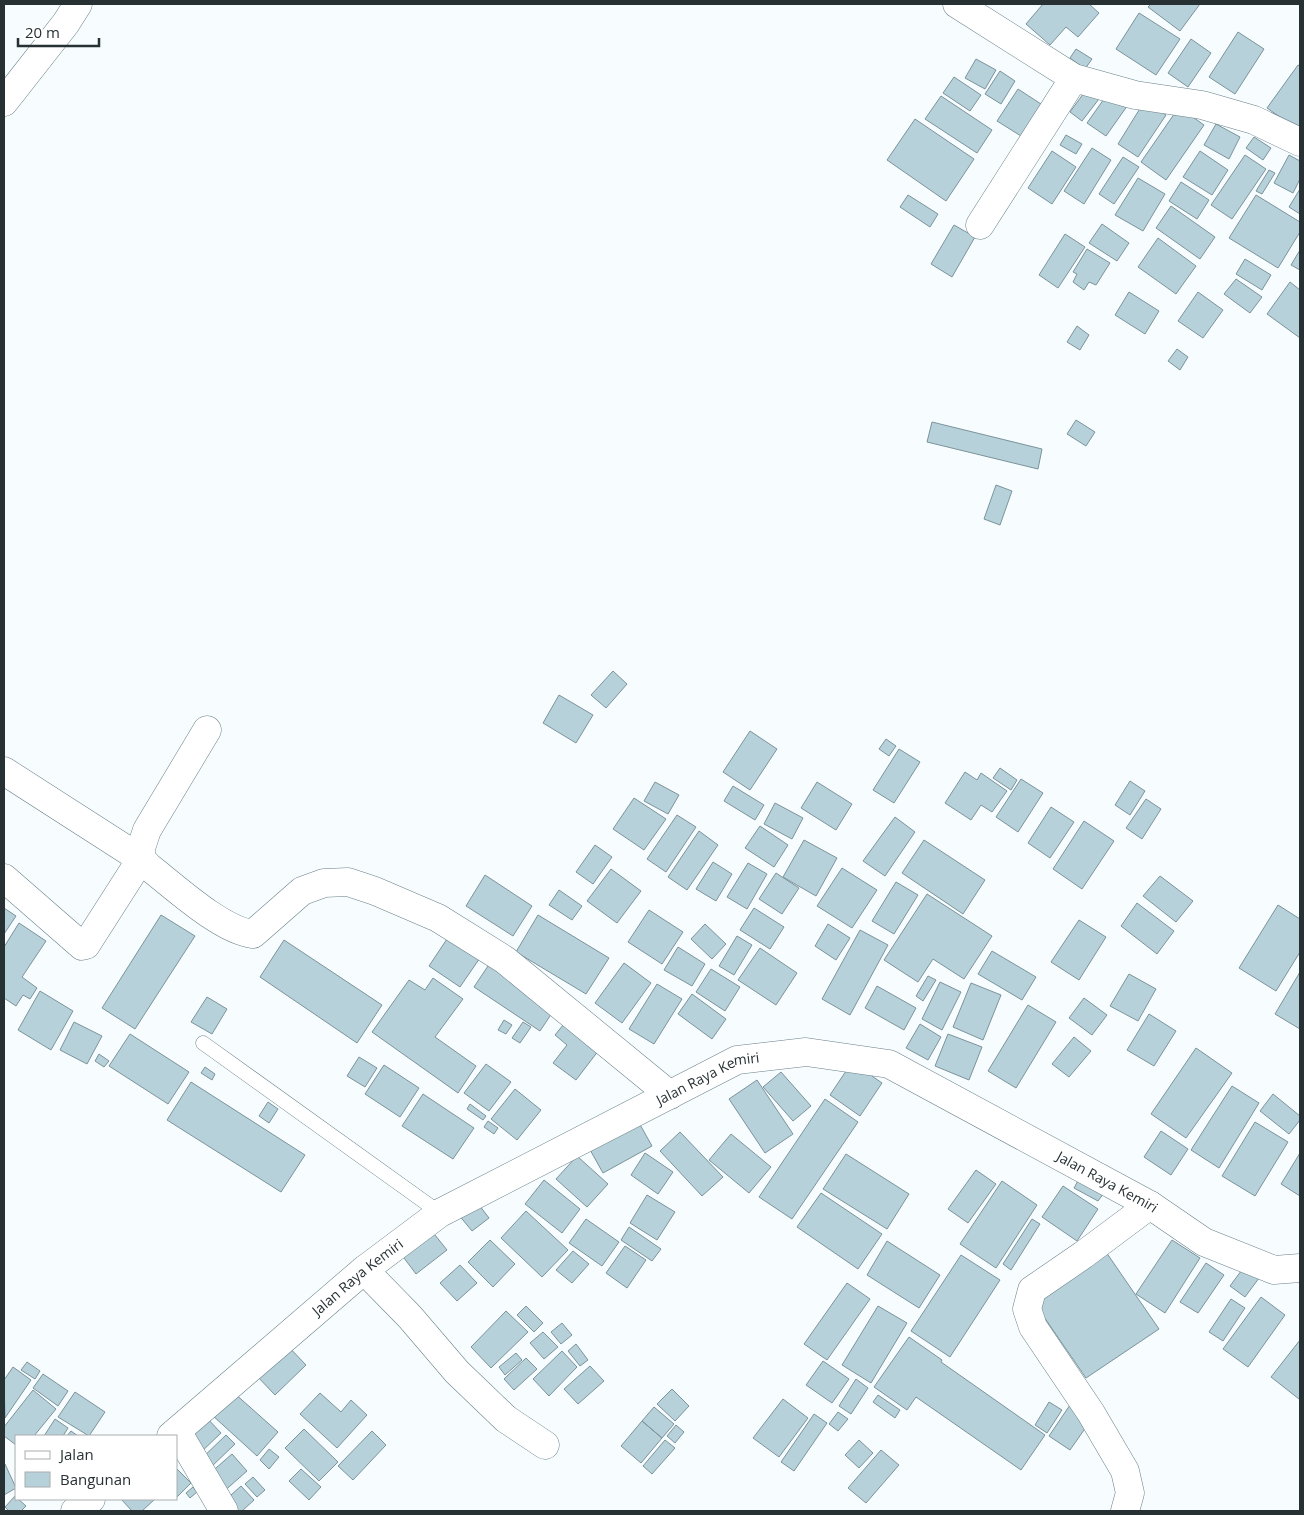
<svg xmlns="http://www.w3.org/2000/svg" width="1304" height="1515" viewBox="0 0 1304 1515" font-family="'Open Sans',sans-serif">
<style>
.building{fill:#b7d1da;stroke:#7b939b}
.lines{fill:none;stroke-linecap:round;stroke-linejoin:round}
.service-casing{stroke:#698189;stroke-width:15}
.minor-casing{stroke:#698189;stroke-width:29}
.tertiary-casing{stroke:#698189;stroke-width:29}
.service{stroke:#fff;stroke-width:14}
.minor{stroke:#fff;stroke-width:28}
.tertiary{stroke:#fff;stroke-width:28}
.labels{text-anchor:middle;stroke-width:4;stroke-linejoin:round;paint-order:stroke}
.street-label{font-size:14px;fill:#273134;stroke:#fff}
</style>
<rect width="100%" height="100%" fill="#f7fcfe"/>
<path class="building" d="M1043,4H1089L1099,13L1078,37L1066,27L1050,45L1026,24Z
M1151,4H1200L1180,31L1148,7Z
M1139,13L1180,39L1156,75L1116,49Z
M1238,32L1264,49L1235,94L1209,77Z
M1191,39L1211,53L1188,87L1168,73Z
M1076,49L1092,59L1085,69L1070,58Z
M976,59L996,70L985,89L965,78Z
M1298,65L1300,66V131L1267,108Z
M1000,71L1015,81L1001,104L985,94Z
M954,77L981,95L970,111L943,93Z
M1089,86L1102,95L1082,121L1070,112Z
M1018,89L1041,104L1021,136L997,121Z
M1111,89L1130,102L1106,136L1087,123Z
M941,96L992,130L977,153L925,119Z
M1144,102L1166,115L1138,157L1118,144Z
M1179,107L1204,125L1166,180L1141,162Z
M915,119L974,159L946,201L887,160Z
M1216,124L1240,137L1229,159L1204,145Z
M1066,135L1082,144L1076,154L1060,145Z
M1254,137L1271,148L1263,160L1246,148Z
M1092,148L1111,160L1084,204L1064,191Z
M1052,151L1076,167L1052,204L1028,188Z
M1200,151L1228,170L1212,195L1183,177Z
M1245,155L1266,169L1232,219L1211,205Z
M1289,155L1300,161V179L1293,193L1274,183Z
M1123,157L1139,167L1114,204L1099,194Z
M1269,170L1275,173L1262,194L1256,191Z
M1138,178L1165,194L1143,231L1115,215Z
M1181,182L1209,200L1197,219L1169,201Z
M1300,189V214L1289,207Z
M908,195L938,214L930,227L900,207Z
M1256,195L1300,222V232L1278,268L1229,238Z
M1171,206L1215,237L1200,259L1156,228Z
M1102,224L1129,243L1117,261L1089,243Z
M954,225L975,237L952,277L931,264Z
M1065,234L1085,247L1058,288L1039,275Z
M1158,238L1196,266L1176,294L1138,267Z
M1087,249L1110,263L1096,285L1089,282L1084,290L1073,282L1077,274L1073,272Z
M1300,250V270L1291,265Z
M1245,259L1271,275L1262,290L1236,274Z
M1236,279L1262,297L1250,313L1224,294Z
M1290,282L1300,290V338L1267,314Z
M1129,292L1159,311L1145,334L1115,315Z
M1198,292L1223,310L1203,338L1178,321Z
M1077,326L1089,335L1080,350L1067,342Z
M1177,349L1188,357L1180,370L1168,361Z
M1076,420L1095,432L1086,446L1067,434Z
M932,422L1042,449L1038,469L927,442Z
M996,485L1012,491L1000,525L984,519Z
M613,671L627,684L606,708L591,695Z
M559,695L593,715L576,743L543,723Z
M750,731L777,749L750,790L723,772Z
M886,739L896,746L889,756L879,749Z
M899,749L920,762L894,803L873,790Z
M1000,768L1017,780L1011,790L993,778Z
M965,772L977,780L981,773L1007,791L992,812L981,805L971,820L945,803Z
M1021,779L1043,793L1018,832L996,817Z
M1130,781L1145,791L1130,815L1115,805Z
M655,782L679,795L668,814L644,801Z
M817,782L852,804L836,830L801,808Z
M733,786L764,805L755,820L724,801Z
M634,798L666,819L644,850L613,829Z
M1146,799L1161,809L1142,839L1126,828Z
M775,803L803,818L792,839L764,824Z
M1051,807L1074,822L1050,858L1028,843Z
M677,815L696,827L666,872L647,859Z
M895,817L915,832L885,876L863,861Z
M1084,821L1114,841L1082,889L1053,869Z
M760,826L788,845L774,867L745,848Z
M699,831L718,845L687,890L668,877Z
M804,840L837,858L816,896L783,877Z
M924,840L985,880L963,914L902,873Z
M595,845L612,857L593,884L576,872Z
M713,862L732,874L716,901L696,889Z
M748,863L767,874L747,909L727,897Z
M842,868L877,890L852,928L817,906Z
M611,869L641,891L617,923L587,901Z
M776,873L799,888L782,914L759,899Z
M485,875L532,906L513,936L466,906Z
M1160,876L1193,901L1176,922L1143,896Z
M896,882L918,895L894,934L872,921Z
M559,890L582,906L572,920L549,905Z
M927,894L992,936L964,979L933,959L918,982L884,960Z
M1137,903L1174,931L1157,954L1121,926Z
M1278,905L1300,919V952L1276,991L1239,968Z
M4,908L16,916L4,934Z
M754,908L784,927L770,949L740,930Z
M649,910L683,932L662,964L628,942Z
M161,915L195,936L135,1029L102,1008Z
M538,915L609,958L586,994L516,952Z
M1079,920L1106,937L1079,980L1051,962Z
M19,923L46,941L22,977L37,988L30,999L23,995L16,1006L4,998V947Z
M705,924L726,944L712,959L691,939Z
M828,924L850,938L836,960L815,946Z
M453,930L484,952L460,987L429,966Z
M860,930L888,945L850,1015L822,999Z
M737,936L752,945L734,975L719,966Z
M284,940L382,1005L357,1043L260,977Z
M678,947L705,964L692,986L664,970Z
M760,948L797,973L776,1005L738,980Z
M992,951L1036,977L1022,1000L978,974Z
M490,963L556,1007L540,1031L474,987Z
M624,963L651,983L622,1023L595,1003Z
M711,969L740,987L725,1011L696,992Z
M1300,972V1029L1275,1014Z
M1129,974L1156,989L1138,1021L1110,1006Z
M928,976L936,980L923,1001L916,996Z
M433,978L463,999L435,1037L476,1066L458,1093L372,1032L409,980L425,990Z
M940,982L961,992L942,1030L922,1019Z
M971,983L1001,995L983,1040L953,1027Z
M657,984L682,999L654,1044L629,1029Z
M877,986L916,1008L904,1030L865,1008Z
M40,991L73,1011L51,1050L18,1030Z
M692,994L726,1019L712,1039L678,1014Z
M207,997L227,1009L212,1034L191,1022Z
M1084,998L1107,1015L1092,1035L1069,1018Z
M1028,1005L1056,1022L1016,1088L988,1071Z
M1149,1014L1176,1031L1154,1066L1127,1050Z
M568,1019L602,1046L576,1080L553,1063L567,1045L555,1035Z
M504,1020L512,1025L506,1034L498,1030Z
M74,1022L102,1036L87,1064L60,1050Z
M523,1022L531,1027L520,1043L512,1038Z
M920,1024L941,1037L928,1060L906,1048Z
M130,1034L189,1072L168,1104L109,1066Z
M948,1034L982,1047L969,1080L935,1066Z
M1074,1037L1091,1051L1069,1077L1052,1064Z
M1196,1048L1232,1073L1186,1138L1151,1114Z
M99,1054L109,1061L104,1067L95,1061Z
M359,1057L377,1068L365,1087L347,1076Z
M852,1062L882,1083L860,1116L830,1095Z
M486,1064L511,1082L489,1111L464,1093Z
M384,1065L419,1088L400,1117L365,1094Z
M205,1067L215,1074L212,1080L201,1073Z
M781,1072L811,1106L793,1121L763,1087Z
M757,1080L793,1134L765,1153L729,1099Z
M191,1082L305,1155L281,1192L167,1120Z
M1232,1086L1259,1103L1219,1168L1191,1150Z
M515,1089L541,1110L517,1140L491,1119Z
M423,1094L474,1128L453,1159L402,1126Z
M1273,1094L1300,1116V1120L1289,1134L1260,1111Z
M825,1099L858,1122L792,1219L759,1197Z
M268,1102L278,1109L269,1123L259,1116Z
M470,1104L486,1116L483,1120L467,1109Z
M488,1121L498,1128L494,1134L484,1127Z
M638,1121L652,1146L603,1173L589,1148Z
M1255,1122L1288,1142L1255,1196L1222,1176Z
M1161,1131L1188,1149L1171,1175L1144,1157Z
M680,1132L723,1177L702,1196L660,1151Z
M731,1134L771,1167L749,1193L709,1160Z
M645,1153L673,1172L658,1194L631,1175Z
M1300,1153V1196L1281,1184Z
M846,1154L909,1194L887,1229L823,1189Z
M577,1156L608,1184L587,1207L556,1179Z
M976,1170L996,1184L968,1223L948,1209Z
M1079,1179L1104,1193L1098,1201L1074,1188Z
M544,1180L580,1209L562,1233L525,1204Z
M1002,1181L1037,1205L996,1268L960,1244Z
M1063,1186L1098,1209L1077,1241L1042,1217Z
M821,1193L882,1234L858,1269L797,1227Z
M647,1195L675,1212L657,1240L630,1223Z
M476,1201L489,1218L472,1231L458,1214Z
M526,1211L568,1250L542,1277L501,1238Z
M586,1219L619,1242L602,1266L569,1243Z
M1032,1219L1040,1224L1011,1270L1003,1264Z
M629,1227L661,1249L652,1261L621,1240Z
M431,1230L447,1250L416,1274L401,1254Z
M490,1240L515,1264L493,1287L468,1262Z
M1172,1240L1200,1258L1165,1313L1136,1294Z
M887,1241L940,1275L919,1308L867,1275Z
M625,1246L646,1260L627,1288L606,1273Z
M573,1251L589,1264L572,1283L556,1270Z
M1106,1252L1159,1329L1086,1378L1033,1301Z
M961,1255L1000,1280L950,1357L911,1331Z
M1206,1263L1224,1275L1198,1313L1180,1302Z
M1247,1263L1262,1274L1245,1297L1230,1286Z
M460,1265L477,1283L457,1301L440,1283Z
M847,1283L870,1299L827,1360L804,1344Z
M1261,1297L1285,1315L1248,1367L1223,1349Z
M1231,1299L1245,1308L1223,1341L1209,1332Z
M526,1306L543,1323L534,1332L517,1315Z
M878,1306L907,1323L871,1383L842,1365Z
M506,1311L528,1332L491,1368L471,1347Z
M562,1323L572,1335L561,1344L551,1332Z
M543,1332L558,1347L544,1359L530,1343Z
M909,1337L942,1360L941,1362L1045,1435L1021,1470L916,1397L907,1410L874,1387Z
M1300,1340V1397L1299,1399L1271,1377Z
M286,1344L306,1365L275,1395L255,1374Z
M576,1344L588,1360L580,1366L568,1351Z
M562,1351L577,1367L549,1396L533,1379Z
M516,1353L522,1360L505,1375L499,1367Z
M526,1358L537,1369L514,1390L504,1379Z
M823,1361L849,1379L832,1403L806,1385Z
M27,1362L40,1371L35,1379L21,1370Z
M590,1366L604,1381L578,1404L564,1389Z
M13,1367L31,1380L5,1418L4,1380Z
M43,1374L68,1391L58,1406L33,1388Z
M856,1379L868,1388L851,1414L839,1406Z
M672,1389L689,1406L675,1421L657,1404Z
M33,1390L56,1409L34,1436H16V1445L4,1436V1427Z
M75,1392L105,1412L89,1436L58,1417Z
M233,1392L278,1432L257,1456L212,1415Z
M320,1393L341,1412L351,1400L367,1415L337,1448L300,1414Z
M878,1395L900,1410L895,1418L873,1402Z
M783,1399L808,1418L779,1457L753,1438Z
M1049,1402L1062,1410L1047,1433L1035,1425Z
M1070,1405L1091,1420L1070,1450L1049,1436Z
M654,1407L674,1424L662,1438L642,1421Z
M838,1412L848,1419L838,1431L829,1424Z
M814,1414L827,1423L794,1471L781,1462Z
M206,1417L221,1433L198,1455L183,1439Z
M55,1419L68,1428L63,1436H44Z
M642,1421L662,1438L641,1463L621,1446Z
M676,1425L684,1432L675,1443L667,1436Z
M304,1429L338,1462L319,1481L285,1448Z
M71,1431L78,1436H67Z
M372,1431L386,1445L353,1480L338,1466Z
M226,1435L235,1444L209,1469L200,1460Z
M665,1440L675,1448L652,1474L643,1466Z
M859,1440L873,1453L859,1468L845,1455Z
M269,1449L279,1457L269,1469L260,1460Z
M881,1450L899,1465L866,1503L848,1488Z
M232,1454L247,1471L222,1493L208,1475Z
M5,1464L16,1488L4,1495V1464Z
M176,1468L191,1483L176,1498Z
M301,1469L321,1487L309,1500L289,1481Z
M253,1477L265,1490L257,1497L245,1484Z
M241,1486L254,1500L242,1511H228L221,1504Z
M193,1487L197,1492L190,1498L186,1493Z
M15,1496L26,1506L21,1511H9L5,1507Z
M121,1499H155L142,1511H132Z"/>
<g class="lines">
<g class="service-casing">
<path id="service" d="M203,1043L440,1213"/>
</g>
<g class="minor-casing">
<path id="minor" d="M957,4L1074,78L1135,95L1202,105L1254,120L1300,142
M4,102L66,23L78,4
M980,225L1074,78
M207,730L147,830L141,848V859L149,867C176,888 221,930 253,934L302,891L324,883L348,882L375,891L438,918L505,960L670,1095
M4,771L141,859L86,945L82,946L4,878
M364,1270L410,1317L457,1372L506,1419L545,1445
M177,1431L224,1511
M1125,1511L1130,1493L1125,1471L1091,1413L1033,1327L1027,1309L1032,1290L1083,1255L1150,1205"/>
</g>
<g class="tertiary-casing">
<g id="tertiary">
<path id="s1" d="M171,1436L364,1270L440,1213L737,1060L806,1052L889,1064L1150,1205L1204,1242L1274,1270L1300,1268"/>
<path d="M75,1511L91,1499"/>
</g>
</g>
<use href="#service" class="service"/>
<use href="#minor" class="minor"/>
<use href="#tertiary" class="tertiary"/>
</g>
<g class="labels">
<g class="street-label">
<text dy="5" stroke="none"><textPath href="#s1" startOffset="650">Jalan Raya Kemiri</textPath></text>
<text dy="5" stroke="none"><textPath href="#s1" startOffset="1085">Jalan Raya Kemiri</textPath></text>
<text dy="5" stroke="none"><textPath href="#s1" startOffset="245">Jalan Raya Kemiri</textPath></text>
</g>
</g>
<rect width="1304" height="1515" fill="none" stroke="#273134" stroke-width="10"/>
<rect x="15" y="1435" width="162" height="65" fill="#ffffff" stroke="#a9adae"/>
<rect x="25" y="1451" width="25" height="8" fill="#ffffff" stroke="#a9adae"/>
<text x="60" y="1460" font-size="15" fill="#273134">Jalan</text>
<rect x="25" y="1472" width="25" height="15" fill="#b7d1da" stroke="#a9adae"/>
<text x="60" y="1485" font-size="15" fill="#273134">Bangunan</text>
<path d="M18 38v8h81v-8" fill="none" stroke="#273134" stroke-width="2.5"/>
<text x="25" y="38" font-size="15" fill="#273134" stroke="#ffffff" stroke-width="4" paint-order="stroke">20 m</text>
</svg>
